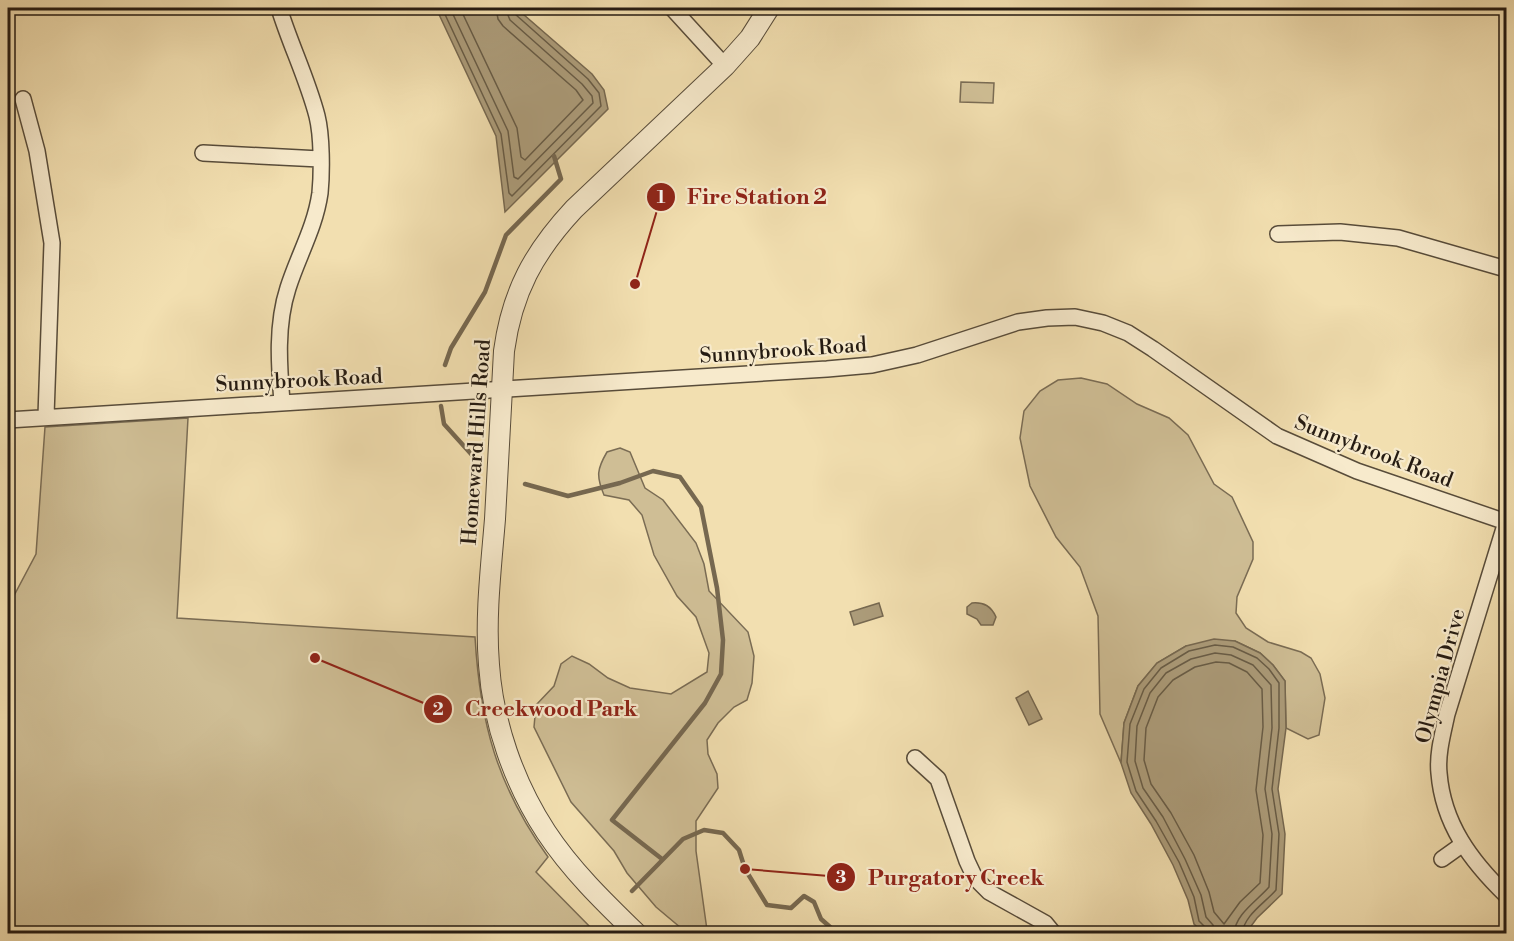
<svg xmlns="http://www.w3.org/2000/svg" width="1514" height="941" viewBox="0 0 1514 941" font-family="'Libre Bodoni',serif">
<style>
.green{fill:#cfbe95;stroke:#7a6c54;stroke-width:1.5}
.water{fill:#ac9c7a;stroke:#766850;stroke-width:1.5}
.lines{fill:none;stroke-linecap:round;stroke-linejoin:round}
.shore{stroke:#685c46;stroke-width:1.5}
.stream{stroke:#766850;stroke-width:4.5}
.minor-casing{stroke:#584c3a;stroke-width:18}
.tertiary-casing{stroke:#584c3a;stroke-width:22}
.minor{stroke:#f7eacc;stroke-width:15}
.tertiary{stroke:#f7eacc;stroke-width:20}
.labels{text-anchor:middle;stroke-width:4.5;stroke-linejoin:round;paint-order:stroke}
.street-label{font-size:21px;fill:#251b12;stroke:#f7eacc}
.leader{fill:none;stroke:#8f2418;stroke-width:2}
.callout-dot{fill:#8f2418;stroke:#f7eacc;stroke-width:2}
.mark-label{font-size:18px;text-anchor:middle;font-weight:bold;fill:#fff}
.callout-label{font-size:22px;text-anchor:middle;font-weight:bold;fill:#8f2418;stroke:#f7eacc;stroke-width:4.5;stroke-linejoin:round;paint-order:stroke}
</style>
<rect width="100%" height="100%" fill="#f2dfb0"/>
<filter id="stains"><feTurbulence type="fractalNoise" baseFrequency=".00333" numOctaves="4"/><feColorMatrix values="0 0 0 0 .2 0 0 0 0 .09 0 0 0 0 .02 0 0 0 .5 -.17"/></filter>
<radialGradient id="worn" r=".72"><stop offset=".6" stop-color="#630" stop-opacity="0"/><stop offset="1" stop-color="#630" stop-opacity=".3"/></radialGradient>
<path class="green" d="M961,82L994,83L993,103L960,102Z
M1081,378L1107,384L1137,404L1169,418L1188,435L1214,484L1232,497L1253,542V559L1237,597L1236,613L1246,628L1268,642L1301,652L1311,658L1320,674L1325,698L1319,735L1308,739L1286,728L1285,681L1273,665L1260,653L1235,641L1186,646L1157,663L1138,686L1124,723L1121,763L1100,714L1098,616L1080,567L1056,537L1030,486L1020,438L1024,411L1040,391L1058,380Z
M188,418L177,618L475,637C480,723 497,786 548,857L536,872L596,933H8V607L36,554L45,427Z
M620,448L630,452L645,488L663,500L696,543L704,564L709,591L748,632L754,656L752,683L747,700L734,707L718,723L707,740L708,754L717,774L718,788L696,821V851L707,930L705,933H687L656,907L627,873L614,851L571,802L534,727L536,705L554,686L561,664L572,656L589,664L608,678L630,688L671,694L707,672L709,653L696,617L677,596L654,555L642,515L629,500L604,495C596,476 597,469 607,452Z"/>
<path class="water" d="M436,8H516L592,74L604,90L608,109L505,212L496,136Z
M879,603L883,616L854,625L850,612Z
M972,603C984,602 991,606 996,617L993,625H981L977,619L967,614V607Z
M1214,639L1235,641L1260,653L1273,665L1285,681L1286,728L1278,789L1285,834L1282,894L1257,918L1246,933H1204L1194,924L1188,900L1173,865L1151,824L1131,793L1121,763L1124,723L1138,686L1157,663L1186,646Z
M1028,691L1042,719L1029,725L1016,698Z"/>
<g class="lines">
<path class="shore" d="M442,8L501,134L509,193L512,196L601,106L599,93L588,79L515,14L513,8
M450,8L508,131L514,177L518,179L593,103L592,96L582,84L510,20L505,8
M460,8L517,128L521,157L525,160L583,100L576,90L503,26L498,19L496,8
M1216,662L1229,663L1247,672L1262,689L1263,727L1256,790L1263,835L1260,883L1240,902L1224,924L1214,912L1209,892L1194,855L1171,813L1151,784L1144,760L1146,728L1158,697L1173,680L1195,667Z
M1207,934L1206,928L1199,921L1194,897L1179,862L1156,821L1136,791L1127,762L1130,724L1144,689L1161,668L1189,651L1215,645L1233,647L1257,658L1269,669L1279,683V728L1272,789L1279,834L1276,890C1265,903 1244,915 1242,934
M1215,934L1213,925L1206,917L1201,895L1185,859L1163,817L1143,788L1135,761L1137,726L1150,693L1166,673L1191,659L1215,653L1231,655L1253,665L1271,685L1272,728L1265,789L1272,834L1269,887C1257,901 1235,914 1234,934"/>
<path class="stream" d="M445,365L451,348L485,292L506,235L561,179L554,156
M441,406L444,424L472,455
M525,484L568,496L620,483L653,471L680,477L701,507L717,588L723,640L721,674L705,703L612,820L662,859
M632,891L683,839L704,830L723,833L739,850L745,869L767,905L791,908L804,896L814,902L821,919L838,934
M395,934L412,929L420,934
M482,934L494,928L498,934
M595,934L597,931"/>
<g class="minor-casing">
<path id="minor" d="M279,8C290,44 307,78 317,116C322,136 322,172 320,193C315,228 298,256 288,288C276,325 279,365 282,402
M672,8L725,66
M23,99L37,151L52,243L46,416
M203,153L320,159
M1278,234L1340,232L1398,238L1506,269
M8,420L827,369L872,365L917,355L1018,322L1047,318L1075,317L1103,323L1128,333L1153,349L1277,436L1357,471L1506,522L1447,714C1443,733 1437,754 1439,773C1443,824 1471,861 1506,895
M915,758L938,779L967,861L975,878L989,892L1045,923L1054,934
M1442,859L1463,844"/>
</g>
<g class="tertiary-casing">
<path id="tertiary" d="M637,934C604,902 571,870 546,832C514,783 493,723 489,665C485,617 491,568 495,519C498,463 501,407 504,351C512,292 534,252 574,209L725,66L750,38L769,8"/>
</g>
<use href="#minor" class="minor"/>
<use href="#tertiary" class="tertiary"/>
</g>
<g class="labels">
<g class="street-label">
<text transform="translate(783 350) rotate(-4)" y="7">Sunnybrook Road</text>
<text transform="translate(299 380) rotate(-3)" y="7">Sunnybrook Road</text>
<text transform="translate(476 442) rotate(-86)" y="7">Homeward Hills Road</text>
<text transform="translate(1374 451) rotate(21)" y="7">Sunnybrook Road</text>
<text transform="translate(1440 676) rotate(-75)" y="7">Olympia Drive</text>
</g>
</g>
<path class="leader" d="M635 284L661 197M315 658L438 709M745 869L841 877"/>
<g class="callout-dot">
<circle cx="635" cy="284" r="6"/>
<circle cx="315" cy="658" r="6"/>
<circle cx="745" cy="869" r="6"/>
<circle cx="661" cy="197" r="15"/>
<circle cx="438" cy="709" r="15"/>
<circle cx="841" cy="877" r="15"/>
</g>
<g class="mark-label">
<text x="661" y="203">1</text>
<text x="438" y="715">2</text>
<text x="841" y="883">3</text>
</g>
<g class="callout-label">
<text x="757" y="204">Fire Station 2</text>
<text x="551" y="716">Creekwood Park</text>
<text x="956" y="885">Purgatory Creek</text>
</g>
<rect width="1514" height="941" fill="none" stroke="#f2dfb0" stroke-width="30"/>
<rect x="9" y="9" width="1496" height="923" fill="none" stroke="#251b12" stroke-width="3"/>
<rect x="15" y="15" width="1484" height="911" fill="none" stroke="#251b12" stroke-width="1.5"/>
<rect width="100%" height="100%" filter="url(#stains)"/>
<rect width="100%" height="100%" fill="url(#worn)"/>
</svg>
